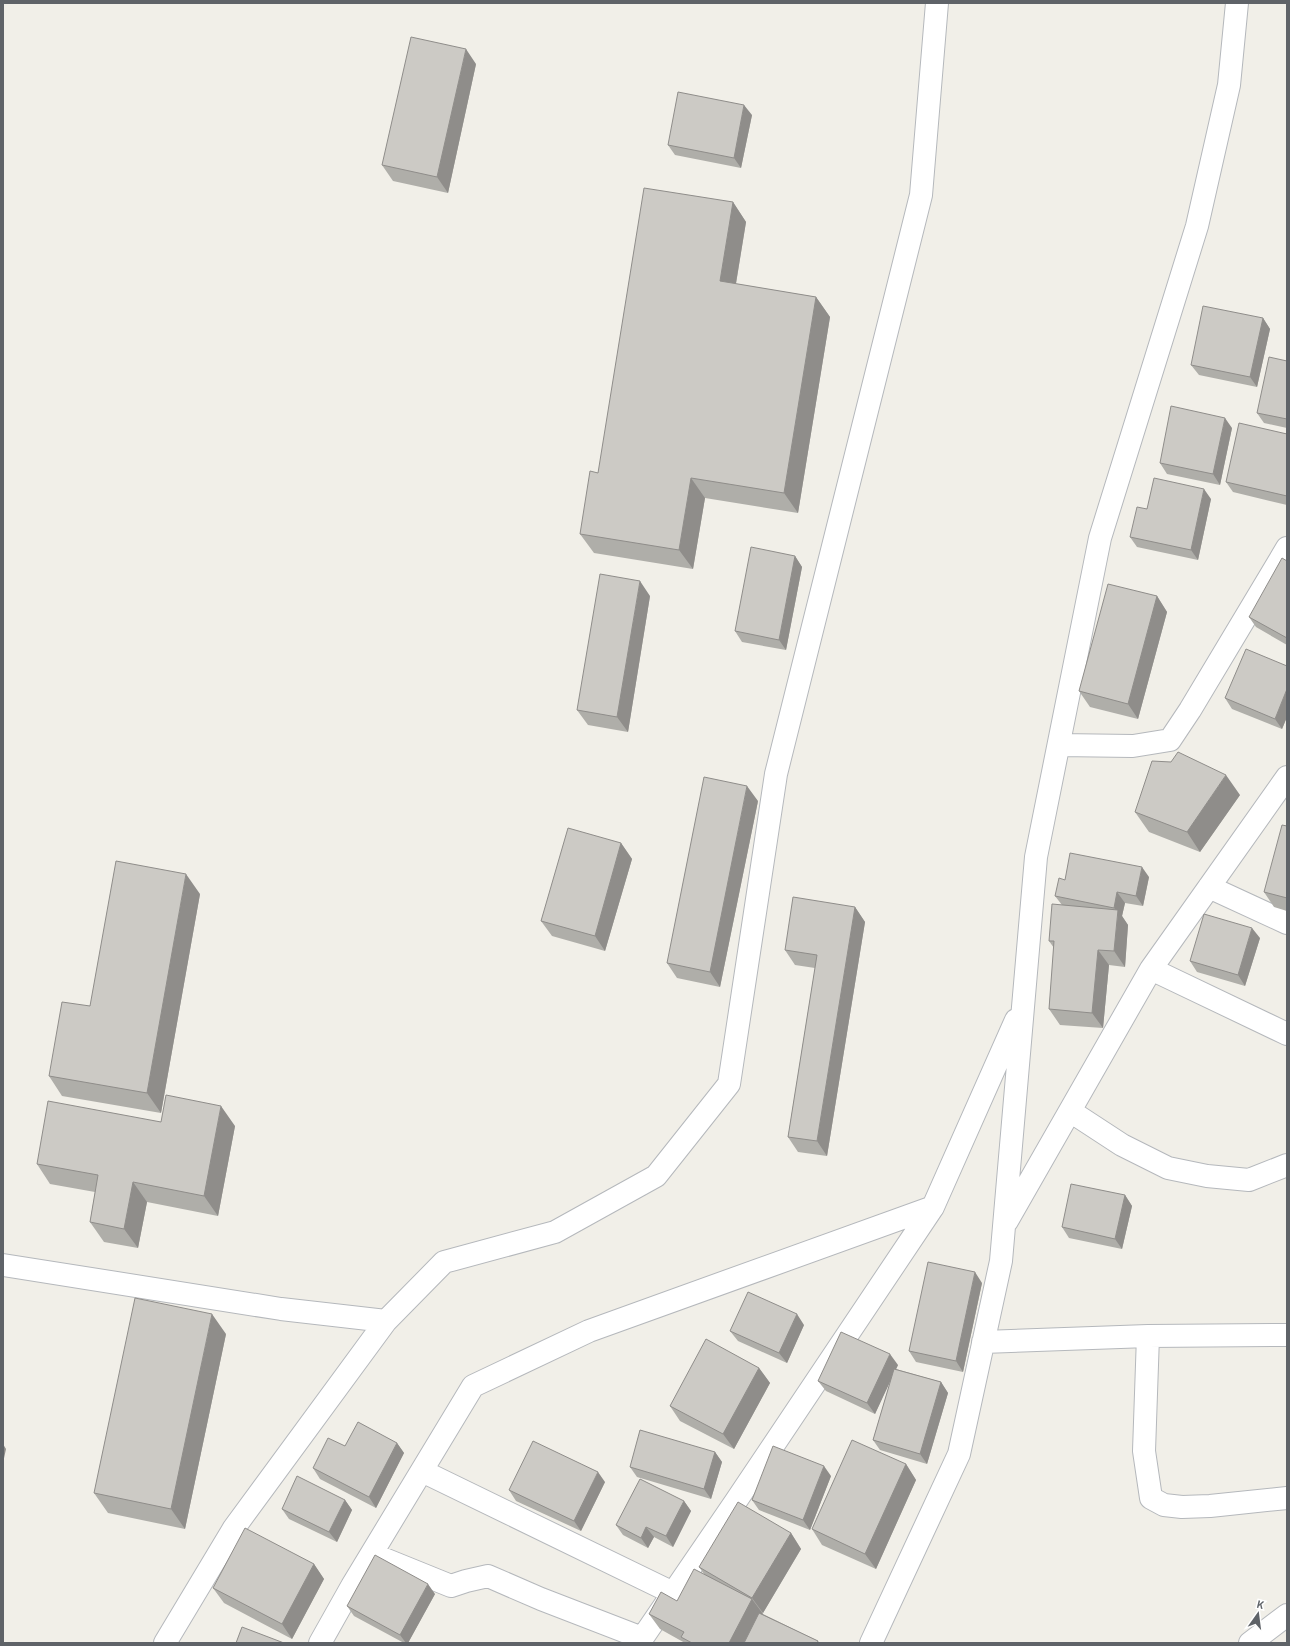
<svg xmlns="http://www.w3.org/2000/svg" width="1290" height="1646" viewBox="0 0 1290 1646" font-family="'Archivo Narrow',sans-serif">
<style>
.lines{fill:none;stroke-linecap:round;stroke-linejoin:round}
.street-casing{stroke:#b5b8bc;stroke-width:24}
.street{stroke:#fff;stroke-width:22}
.wall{fill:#afaea9}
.shaded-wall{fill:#8f8d8a}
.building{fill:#cccac5;stroke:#8f8d8a}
</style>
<rect width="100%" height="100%" fill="#f1efe8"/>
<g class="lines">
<g class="street-casing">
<path id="street" d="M1059,745L1133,746L1170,740L1190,710L1287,548
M1209,887L1287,923
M1151,969L1287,1034
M1070,1111L1122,1145L1168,1168L1207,1176L1249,1180L1287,1165
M1007,1221L1151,969L1287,777
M3,1265L281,1309L386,1321
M1148,1336L1144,1451L1151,1498L1164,1505L1182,1507L1210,1506L1287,1498
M983,1342L1148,1336L1287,1335
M422,1471L673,1593
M372,1554L451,1586L466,1581L488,1576L541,1599L642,1638
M165,1643L234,1528L386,1321L444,1262L555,1232L656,1176L729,1084L776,774L921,195L937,3
M320,1643L352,1586L473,1386L589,1331L933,1207
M639,1643L736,1501L933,1207L1016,1020
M871,1643L959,1454L1001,1261L1036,857L1100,538L1197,226L1229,85L1237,3
M1250,1643L1287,1615"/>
</g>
<use href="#street" class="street"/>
</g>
<path class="wall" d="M476,64L448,193L393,181L382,165Z
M752,115L741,168L675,155L668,145Z
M733,202L746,222L736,284L816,297L830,317L798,513L705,498L693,569L594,553L580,534L598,473Z
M1263,318L1270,329L1257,387L1199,375L1191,365Z
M1287,361V428L1264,423L1257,413Z
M1232,428L1220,485L1167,474L1160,463Z
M1287,434V505L1233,492L1226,482Z
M1211,499L1198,560L1137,547L1130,537L1147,509Z
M795,556L802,567L786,650L742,642L735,631Z
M1287,561V645L1256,627L1249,617Z
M650,596L628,732L588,725L577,710Z
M1157,596L1167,612L1138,719L1090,707L1079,691Z
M1287,666V717L1282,729L1232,709L1225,698Z
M1240,795L1200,852L1149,832L1135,812Z
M758,801L720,987L677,978L667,963Z
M1287,826V911L1274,907L1264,892Z
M621,843L632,859L605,951L552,936L541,921Z
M1149,877L1143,906L1125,903L1122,916L1128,925L1125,967L1109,965L1103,1028L1060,1025L1049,1009L1054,948L1049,941L1062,905L1055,896Z
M200,894L161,1113L62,1096L49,1076L90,1006Z
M855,907L865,922L827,1156L798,1152L788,1137L815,968L795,965L785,950Z
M1260,938L1245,986L1197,972L1190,961Z
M161,1122L235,1126L218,1216L147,1202L138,1248L104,1242L90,1222L95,1192L50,1184L37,1164Z
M1125,1195L1132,1206L1122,1249L1069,1238L1062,1227Z
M982,1283L963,1372L916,1362L909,1351Z
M804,1325L787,1363L738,1341L730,1331Z
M226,1334L185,1529L108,1513L94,1493Z
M898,1365L896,1369L941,1382L948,1393L927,1464L880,1450L873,1440L892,1376L875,1414L826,1391L818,1381Z
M759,1368L770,1383L734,1449L680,1421L670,1406Z
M397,1443L404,1453L376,1508L320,1479L313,1468L345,1446Z
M715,1452L722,1462L711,1499L637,1477L630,1467Z
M906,1464L916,1480L876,1569L822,1545L812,1529Z
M831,1476L810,1530L759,1510L752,1500Z
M605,1482L581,1531L516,1501L509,1490Z
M345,1500L352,1510L337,1542L289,1519L282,1509Z
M684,1501L691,1511L673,1547L654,1537L648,1548L623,1535L616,1525Z
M791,1533L801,1549L763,1613L761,1612L763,1614L818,1641L819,1643H685L660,1629L649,1614L677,1601L704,1574L699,1567Z
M314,1564L324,1579L292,1639L224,1603L213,1588Z
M435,1594L408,1643H404L354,1616L347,1606Z"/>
<path class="shaded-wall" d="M466,49L476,64L448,193L437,177Z
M744,105L752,115L741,168L734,158Z
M733,202L746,222L733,301L720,281Z
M816,297L830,317L798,513L784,493Z
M1263,318L1270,329L1257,387L1250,377Z
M1225,418L1232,428L1220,485L1213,474Z
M691,478L705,498L693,569L679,550Z
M1204,489L1211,499L1198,560L1191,550Z
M795,556L802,567L786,650L779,640Z
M640,581L650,596L628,732L617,717Z
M1157,596L1167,612L1138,719L1128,704Z
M1287,689V717L1282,729L1275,719Z
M1226,775L1240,795L1200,852L1187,832Z
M747,786L758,801L720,987L710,972Z
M621,843L632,859L605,951L595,936Z
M1142,867L1149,877L1143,906L1136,896Z
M186,874L200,894L161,1113L147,1093Z
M1117,892L1125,903L1122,916L1128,925L1125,967L1114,951L1118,913L1114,908Z
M855,907L865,922L827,1156L817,1141Z
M1252,928L1260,938L1245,986L1238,975Z
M1098,950L1109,965L1103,1028L1092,1013Z
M221,1106L235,1126L218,1216L204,1196Z
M133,1182L147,1202L138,1248L124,1229Z
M1125,1195L1132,1206L1122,1249L1115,1239Z
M975,1272L982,1283L963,1372L956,1361Z
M212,1314L226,1334L185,1529L171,1509Z
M797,1314L804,1325L787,1363L779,1353Z
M890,1354L898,1365L875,1414L867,1403Z
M759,1368L770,1383L734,1449L723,1434Z
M941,1382L948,1393L927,1464L920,1454Z
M397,1443L404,1453L376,1508L369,1497Z
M3,1444L6,1449L3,1463Z
M715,1452L722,1462L711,1499L704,1489Z
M906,1464L916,1480L876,1569L865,1554Z
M824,1466L831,1476L810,1530L803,1520Z
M598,1472L605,1482L581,1531L574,1521Z
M345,1500L352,1510L337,1542L329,1532Z
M684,1501L691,1511L673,1547L666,1536Z
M646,1527L654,1537L648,1548L641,1538Z
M791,1533L801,1549L763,1613L752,1598Z
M314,1564L324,1579L292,1639L282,1624Z
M428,1584L435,1594L408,1643H406L400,1635Z
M752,1599L763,1614L748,1643H729Z"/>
<path class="building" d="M411,37L466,49L437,177L382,165Z
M678,92L744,105L734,158L668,145Z
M644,188L733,202L720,281L816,297L784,493L691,478L679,550L580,534L590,471L598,473Z
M1203,306L1263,318L1250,377L1191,365Z
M1269,357L1287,361V419L1257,413Z
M1171,406L1225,418L1213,474L1160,463Z
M1239,423L1287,434V496L1226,482Z
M1154,478L1204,489L1191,550L1130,537L1137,507L1147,509Z
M751,547L795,556L779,640L735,631Z
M1282,558L1287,561V638L1249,617Z
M600,574L640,581L617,717L577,710Z
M1108,584L1157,596L1128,704L1079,691Z
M1246,649L1287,666V689L1275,719L1225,698Z
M1178,752L1226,775L1187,832L1135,812L1152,761L1171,762Z
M704,777L747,786L710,972L667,963Z
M1282,825L1287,826V898L1264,892Z
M568,828L621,843L595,936L541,921Z
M1070,853L1142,867L1136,896L1117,892L1114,908L1055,896L1059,878L1065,880Z
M116,861L186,874L147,1093L49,1076L62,1002L90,1006Z
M793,897L855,907L817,1141L788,1137L817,955L785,950Z
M1052,904L1118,910L1114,951L1098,950L1092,1013L1049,1009L1054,941H1049Z
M1204,914L1252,928L1238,975L1190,961Z
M166,1095L221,1106L204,1196L133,1182L124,1229L90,1222L98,1175L37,1164L48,1101L161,1122Z
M1071,1184L1125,1195L1115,1239L1062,1227Z
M928,1262L975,1272L956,1361L909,1351Z
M748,1292L797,1314L779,1353L730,1331Z
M135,1298L212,1314L171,1509L94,1493Z
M841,1332L890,1354L867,1403L818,1381Z
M706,1339L759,1368L723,1434L670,1406Z
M894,1369L941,1382L920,1454L873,1440Z
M358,1422L397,1443L369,1497L313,1468L328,1438L345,1446Z
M640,1430L715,1452L704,1489L630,1467Z
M852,1440L906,1464L865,1554L812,1529Z
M533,1441L598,1472L574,1521L509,1490Z
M773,1446L824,1466L803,1520L752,1500Z
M297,1476L345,1500L329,1532L282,1509Z
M640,1479L684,1501L666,1536L646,1527L641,1538L616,1525Z
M738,1502L791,1533L752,1598L699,1567Z
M245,1528L314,1564L282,1624L213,1588Z
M375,1555L428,1584L400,1635L347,1606Z
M694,1569L752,1599L729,1643H692L681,1637L684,1632L649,1614L661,1592L677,1601Z
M759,1613L818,1641L817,1643H744Z
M242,1627L284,1643H236Z"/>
<rect width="1290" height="1646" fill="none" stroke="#5f6368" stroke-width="8"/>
<g transform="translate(1258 1614) rotate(14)" stroke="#ffffff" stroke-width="3" paint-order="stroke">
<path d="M0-3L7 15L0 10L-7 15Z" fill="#5f6368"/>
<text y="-6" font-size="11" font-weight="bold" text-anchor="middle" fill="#5f6368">K</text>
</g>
</svg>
